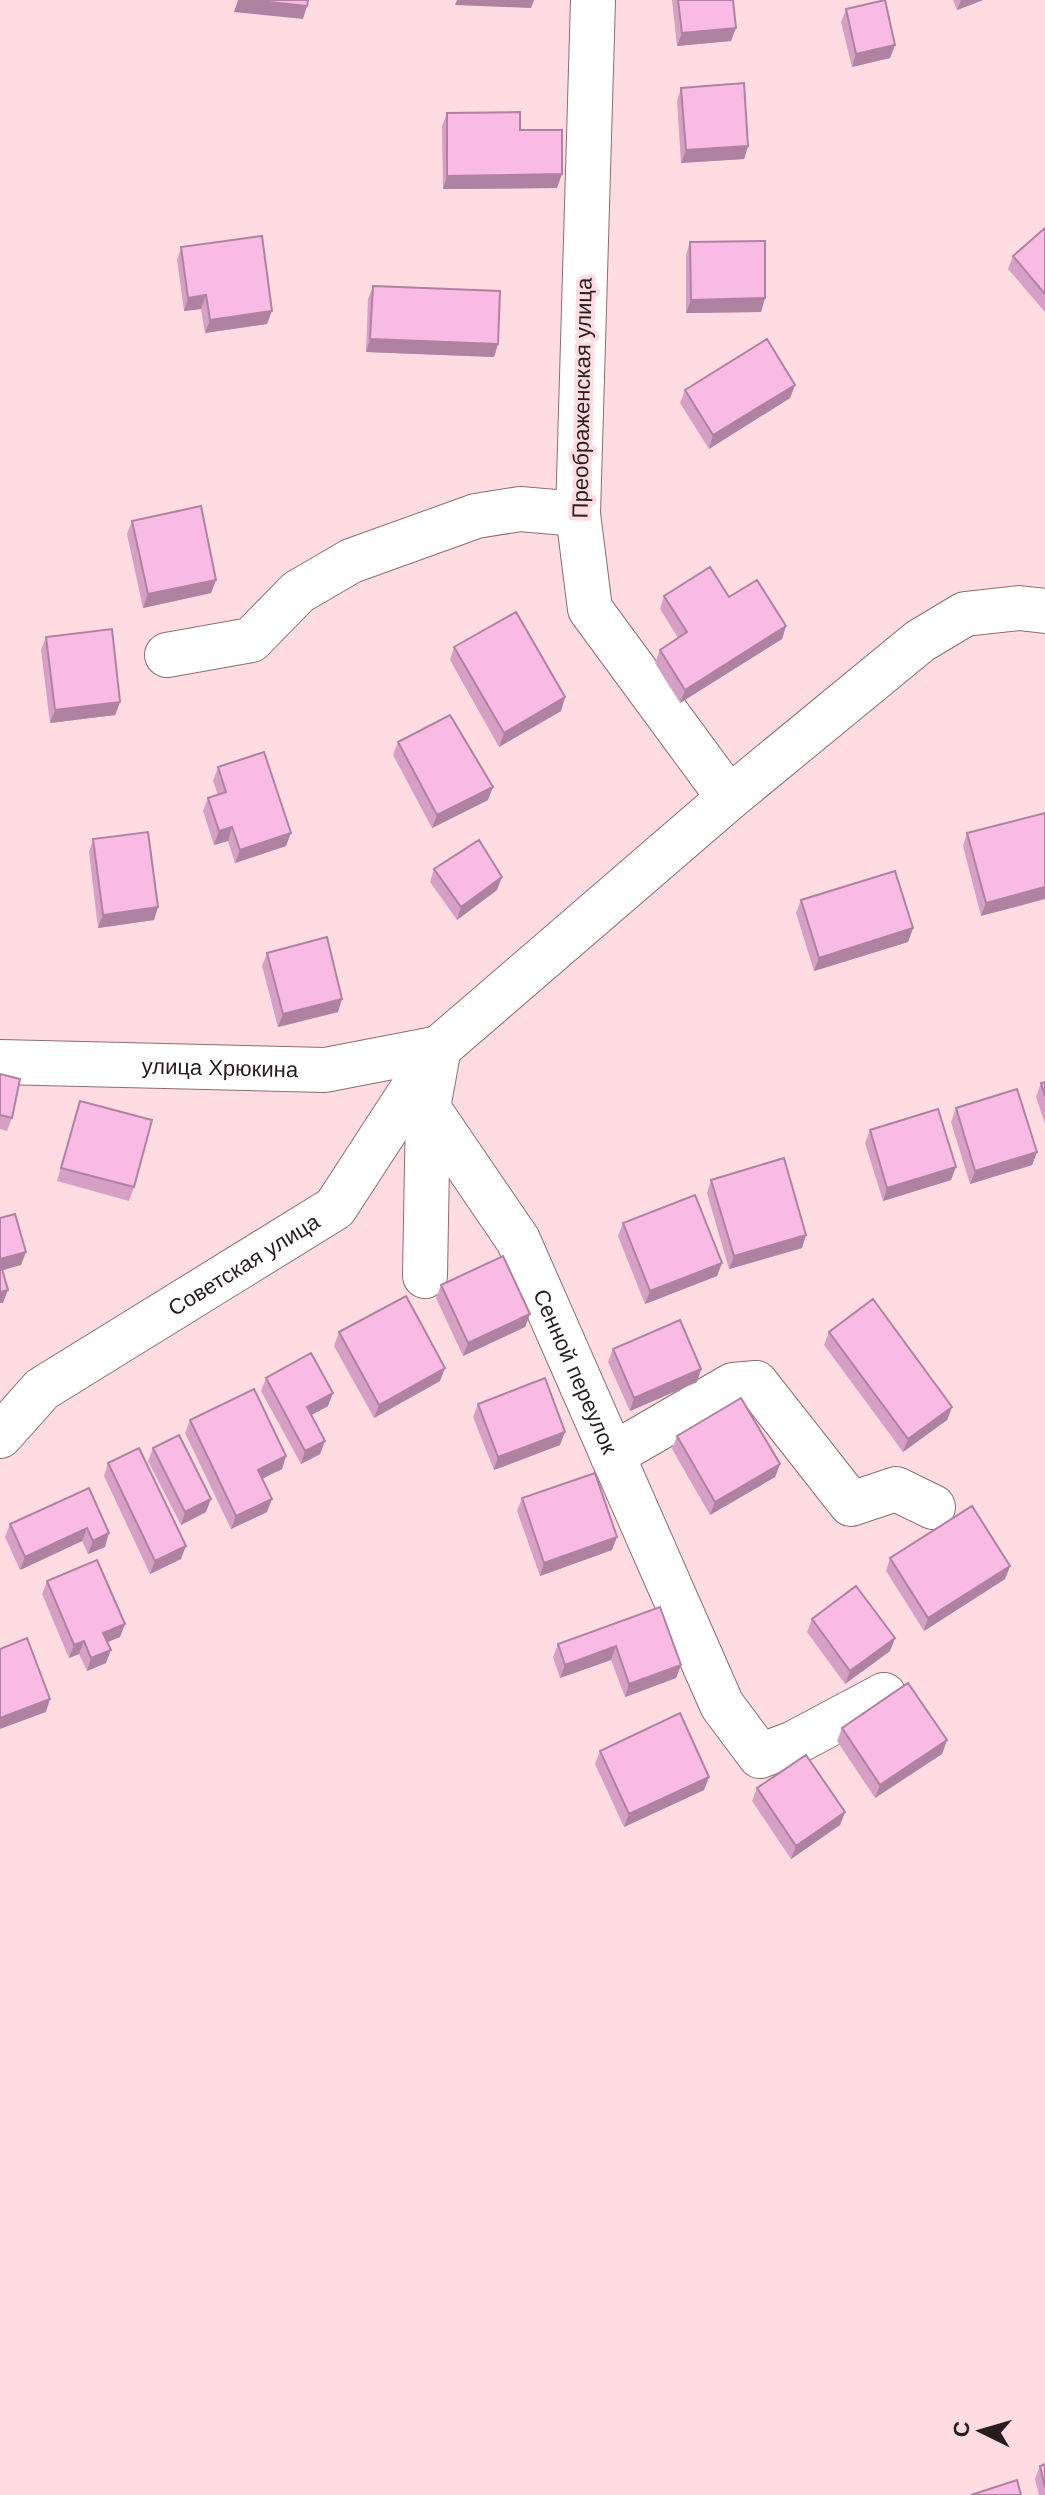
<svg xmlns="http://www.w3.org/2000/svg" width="1045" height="2495" font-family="Arial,sans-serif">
	<rect width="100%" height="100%" fill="#fedce2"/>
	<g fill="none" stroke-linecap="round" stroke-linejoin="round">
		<defs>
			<g id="minor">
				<path d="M593 0 578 514 590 609 729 798"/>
				<path d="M167 655 251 640 298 592 351 561 476 516 520 509 578 514"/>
				<path id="s1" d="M437 1058 428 1108 518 1240 722 1705 760 1756 794 1743 884 1695"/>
				<path id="s2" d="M0 1062 325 1070 439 1048"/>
				<path d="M425 1276 428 1108"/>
				<path id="s3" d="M0 1436 42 1389 335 1208 439 1048 729 798 920 641 965 614 1019 608 1045 611"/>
				<path d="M612 1455 733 1385 756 1383 851 1504 896 1489 933 1507"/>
			</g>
		</defs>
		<use href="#minor" stroke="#8b6d73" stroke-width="46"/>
		<use href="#minor" stroke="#fff" stroke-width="44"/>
	</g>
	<path fill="#d6a0c4" d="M672 0H733L731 41 677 46Z
		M953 0H983L957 10Z
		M846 9 895 45 890 58 852 67 841 22Z
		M681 88 748 146 744 159 681 163 677 101Z
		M447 113 520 130 557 188 443 189 442 126Z
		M1045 228V312L1008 269 1013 256Z
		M690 242 765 298 761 312 686 313V255Z
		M181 247 267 324 205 333 201 309 184 311 177 260Z
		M373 286 498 344 494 357 366 352 368 299Z
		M795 385 790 398 709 449 680 403 685 390Z
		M132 521 216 580 211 593 143 608 127 534Z
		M664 596 729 597 786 626 782 639 680 703 655 663 660 650 678 638 660 609Z
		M46 637 120 702 115 715 50 723 41 650Z
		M454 647 565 697 561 711 499 747 450 660Z
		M398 742 488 800 432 828 393 755Z
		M218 767 286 846 235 863 228 841 214 845 203 811 208 798 218 795 213 781Z
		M1045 813 981 916 963 846 967 833Z
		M93 839 158 907 154 920 98 928 89 852Z
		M434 869 497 890 457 920 430 882Z
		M801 900 913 928 908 942 814 971 796 913Z
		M267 953 338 1012 278 1027 262 966Z
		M0 1074 12 1118 7 1131 0 1129Z
		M1045 1082V1124L1036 1097 1041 1083Z
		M80 1101 134 1187 129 1201 57 1181Z
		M956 1108 1037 1152 1032 1165 970 1184 951 1122Z
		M870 1130 951 1180 883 1201 865 1143Z
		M711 1180 806 1235 802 1248 729 1269 707 1193Z
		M623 1223 722 1263 717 1276 645 1304 618 1236Z
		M441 1285 530 1314 525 1327 463 1356 436 1298Z
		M339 1332 440 1381 374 1418 334 1346Z
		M829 1332 952 1407 947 1420 903 1452 824 1345Z
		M613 1349 701 1369 697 1382 630 1411 608 1362Z
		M266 1378 328 1406 311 1415 325 1441 320 1454 301 1464 261 1391Z
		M478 1404 560 1445 494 1470 473 1417Z
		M190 1420 286 1456 282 1469 262 1479 267 1512 231 1529 185 1433Z
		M677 1436 780 1464 775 1477 710 1515 672 1449Z
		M153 1448 206 1512 181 1525 148 1461Z
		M108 1463 181 1559 150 1574 104 1476Z
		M89 1488 105 1547 88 1554 82 1541 20 1570 5 1537 10 1524Z
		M522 1498 612 1550 540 1576 517 1511Z
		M890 1558 1010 1566 1005 1579 924 1631 886 1571Z
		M47 1581 120 1637 107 1642 106 1663 87 1671 79 1654 69 1658 42 1594Z
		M660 1607 681 1665 676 1678 625 1697 611 1660 560 1678 553 1657 558 1644Z
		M812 1619 895 1638 890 1651 845 1684 807 1632Z
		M842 1728 947 1740 942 1754 875 1798 837 1741Z
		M600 1751 709 1777 704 1790 624 1827 595 1764Z
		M757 1788 845 1812 840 1825 791 1859 752 1801Z
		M1045 2464V2495H1039L1035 2479 1040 2466Z"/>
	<path fill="#ae82a0" d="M238 0H250L307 6 303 19 234 12Z
		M457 0H534L531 8 455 5Z
		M961 0H983L957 10Z
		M736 28 731 41 677 46 682 33Z
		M895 45 890 58 852 67 856 54Z
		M748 146 744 159 681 163 686 150Z
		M562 174 557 188 443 189 447 176Z
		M206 295 201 309 184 311 188 298Z
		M765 298 761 312 686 313 691 300Z
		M272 311 267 324 205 333 210 320Z
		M370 339 498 344 494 357 366 352Z
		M795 385 790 398 709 449 713 435Z
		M216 580 211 593 143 608 148 594Z
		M786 626 782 639 680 703 685 690Z
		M565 697 561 711 499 747 504 733Z
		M120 702 115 715 50 723 55 710Z
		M493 787 488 800 432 828 437 815Z
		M232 827 228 841 214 845 219 831Z
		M291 833 286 846 235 863 240 850Z
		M502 877 497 890 457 920 461 907Z
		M1045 887V899L981 916 986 903Z
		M158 907 154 920 98 928 103 915Z
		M913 928 908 942 814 971 819 958Z
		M342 999 338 1012 278 1027 283 1014Z
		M1037 1152 1032 1165 970 1184 975 1171Z
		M956 1167 951 1180 883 1201 887 1188Z
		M806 1235 802 1248 729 1269 734 1256Z
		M26 1252 21 1265 0 1271V1259Z
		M722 1263 717 1276 645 1304 650 1291Z
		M8 1290 3 1303H0V1292Z
		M530 1314 525 1327 463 1356 468 1343Z
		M445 1368 440 1381 374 1418 379 1405Z
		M701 1369 697 1382 630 1411 634 1398Z
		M333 1393 328 1406 302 1420 307 1407Z
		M952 1407 947 1420 903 1452 908 1439Z
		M565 1432 560 1445 494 1470 498 1457Z
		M325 1441 320 1454 301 1464 305 1451Z
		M286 1456 282 1469 253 1483 258 1470Z
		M780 1464 775 1477 710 1515 715 1502Z
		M211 1499 206 1512 181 1525 185 1512Z
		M272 1499 267 1512 231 1529 236 1516Z
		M87 1528 82 1541 20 1570 25 1557Z
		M109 1533 105 1547 88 1554 93 1541Z
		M617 1537 612 1550 540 1576 544 1563Z
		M186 1546 181 1559 150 1574 155 1561Z
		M1010 1566 1005 1579 924 1631 928 1618Z
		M125 1624 120 1637 98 1646 103 1633Z
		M895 1638 890 1651 845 1684 850 1671Z
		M84 1641 79 1654 69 1658 74 1645Z
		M616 1646 611 1660 560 1678 565 1665Z
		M111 1650 106 1663 87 1671 91 1658Z
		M681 1665 676 1678 625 1697 629 1684Z
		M50 1699 46 1712 0 1729V1718Z
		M947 1740 942 1754 875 1798 880 1785Z
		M709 1777 704 1790 624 1827 629 1814Z
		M845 1812 840 1825 791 1859 796 1846Z"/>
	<path fill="#f9bae4" stroke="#ae82a0" stroke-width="2" d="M250 0H308L307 6Z
		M678 0H733L736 28 682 33Z
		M885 0 895 45 856 54 846 9Z
		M744 83 748 146 686 150 681 88Z
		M520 112V130H562V174L447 176V113Z
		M1045 228V294L1013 256Z
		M262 236 272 311 210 320 206 295 188 298 181 247Z
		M765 241V298L691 300 690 242Z
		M373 286 500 291 498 344 370 339Z
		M767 339 795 385 713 435 685 390Z
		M201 506 216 580 148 594 132 521Z
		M710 567 729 597 757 580 786 626 685 690 660 650 687 632 664 596Z
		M516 612 565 697 504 733 454 647Z
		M112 629 120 702 55 710 46 637Z
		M450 715 493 787 437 815 398 742Z
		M264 752 291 833 240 850 232 827 219 831 208 798 226 792 218 767Z
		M1045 813V887L986 903 967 833Z
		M148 832 158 907 103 915 93 839Z
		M479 840 502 877 461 907 434 869Z
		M895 871 913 928 819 958 801 900Z
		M327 937 342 999 283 1014 267 953Z
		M0 1074 20 1079 12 1118 0 1115Z
		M1045 1082V1096L1041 1083Z
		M1017 1089 1037 1152 975 1171 956 1108Z
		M80 1101 152 1120 134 1187 61 1168Z
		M938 1109 956 1167 887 1188 870 1130Z
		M784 1158 806 1235 734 1256 711 1180Z
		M695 1195 722 1263 650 1291 623 1223Z
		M15 1214 26 1252 0 1259V1218Z
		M503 1256 530 1314 468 1343 441 1285Z
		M0 1262 8 1290 0 1292Z
		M406 1296 445 1368 379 1405 339 1332Z
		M873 1299 952 1407 908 1439 829 1332Z
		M680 1320 701 1369 634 1398 613 1349Z
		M311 1353 333 1393 307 1407 325 1441 305 1451 266 1378Z
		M545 1378 565 1432 498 1457 478 1404Z
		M254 1389 286 1456 258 1470 272 1499 236 1516 190 1420Z
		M741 1398 780 1464 715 1502 677 1436Z
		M179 1435 211 1499 185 1512 153 1448Z
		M139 1448 186 1546 155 1561 108 1463Z
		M595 1473 617 1537 544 1563 522 1498Z
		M89 1488 109 1533 93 1541 87 1528 25 1557 10 1524Z
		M972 1506 1010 1566 928 1618 890 1558Z
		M97 1560 125 1624 103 1633 111 1650 91 1658 84 1641 74 1645 47 1581Z
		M856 1586 895 1638 850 1671 812 1619Z
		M660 1607 681 1665 629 1684 616 1646 565 1665 558 1644Z
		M27 1638 50 1699 0 1718V1649Z
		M908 1683 947 1740 880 1785 842 1728Z
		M680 1713 709 1777 629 1814 600 1751Z
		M806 1755 845 1812 796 1846 757 1788Z
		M1045 2464V2487L1040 2466Z
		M1017 2480 1021 2495H971Z"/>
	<g text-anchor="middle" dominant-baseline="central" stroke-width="8" stroke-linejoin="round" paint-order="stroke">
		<g font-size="22" fill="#281c1e" stroke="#fedce2">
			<text transform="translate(582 398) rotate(-89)">Преображенская улица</text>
			<text stroke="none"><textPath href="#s2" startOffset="220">улица Хрюкина</textPath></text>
			<text stroke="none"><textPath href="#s3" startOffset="300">Советская улица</textPath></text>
			<text stroke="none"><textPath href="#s1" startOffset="354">Сенной переулок</textPath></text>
		</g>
	</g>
	<g transform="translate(981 2431) rotate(275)" stroke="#fedce2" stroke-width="6" paint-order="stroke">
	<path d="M0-6L14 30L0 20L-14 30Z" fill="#281c1e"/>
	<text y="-12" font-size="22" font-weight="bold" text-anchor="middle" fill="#281c1e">С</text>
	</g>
</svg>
